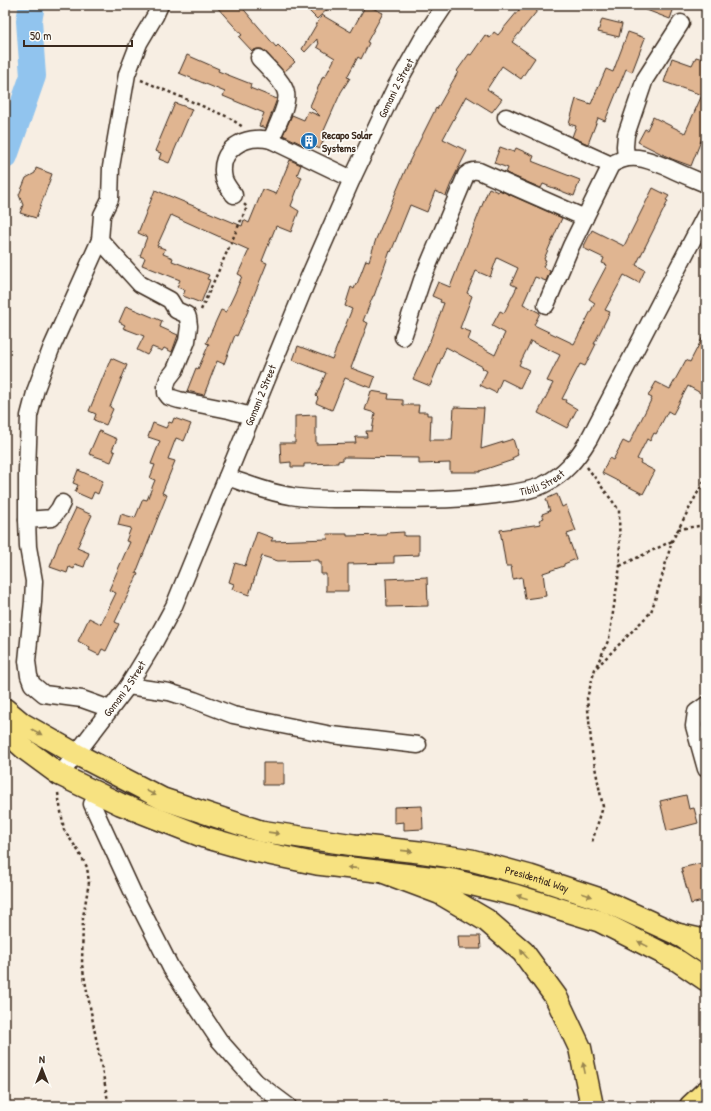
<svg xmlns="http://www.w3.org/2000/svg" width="711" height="1111" font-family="'Patrick Hand',sans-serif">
	<rect width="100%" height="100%" fill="#f7eee3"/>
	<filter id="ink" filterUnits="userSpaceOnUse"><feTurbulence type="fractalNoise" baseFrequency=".025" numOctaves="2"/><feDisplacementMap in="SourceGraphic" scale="8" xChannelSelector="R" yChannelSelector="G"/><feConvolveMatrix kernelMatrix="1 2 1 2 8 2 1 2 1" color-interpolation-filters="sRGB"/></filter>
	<g filter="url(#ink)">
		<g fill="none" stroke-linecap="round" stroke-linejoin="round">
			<path stroke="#91c4ee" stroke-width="26" d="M5 156 33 76 29 21 32 5"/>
		</g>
		<path fill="#e0b591" stroke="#3b2a1e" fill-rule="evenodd" d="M215 5H240L276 47 278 45 295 62 284 72 262 49H257L252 51 239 37 242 35Z
			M303 5H332L317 19Z
			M366 5 383 13 367 42 369 43 361 59 358 57 347 77 350 78 341 92 322 135 325 136 320 149 311 145 310 148 283 135 292 115 304 120 308 111 320 116 310 106 323 76 325 77 335 58 317 47 319 43 317 41V39L305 52 302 49 322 15 351 32Z
			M523 5H542L512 42 535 58 521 79 502 66 487 89 502 99 492 112 466 96 443 139 467 151 452 181 446 196 435 191 427 212 410 205 391 252 390 251 374 296H373L363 321 368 323 351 368 375 377 371 388 345 378 332 410 316 403 318 398 316 396 326 373 293 360 298 346 332 359 352 309 345 306 351 287 354 289 356 284H357L366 260 369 261 376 239 393 199 408 164 436 108 437 109 458 72 457 71 469 54 471 55 485 35 490 38 494 32 498 35Z
			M636 5H675L670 19 636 6Z
			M602 19 622 24 619 37 598 32Z
			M628 32 645 38 632 72 626 69 605 121 598 118 588 144 572 137 576 126 569 124 576 99 591 104 606 69 613 72Z
			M187 55 219 69 218 71 251 84 250 88 277 99 266 128 259 126 264 113 223 96 225 92 179 73Z
			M696 57 706 60V128L691 166 672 159 638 142 645 129 647 130 653 117 685 133 702 95 664 82 672 58 692 65Z
			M175 103 192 109 169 163 159 159 161 153 155 151Z
			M500 147 514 152 516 148 534 156 532 161 534 162 580 180 574 196 543 184 541 188 506 173 508 168 494 163Z
			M290 160 301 165 297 175 302 177 291 206 299 211 291 232 276 226 262 261 267 263 248 310V311L237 336 235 335 224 364 217 361 204 395 187 391 196 368 198 369 209 344 206 343 221 310 226 312 235 293 242 276 238 274 249 250 171 215 157 246 165 249 163 254 173 258 172 261 209 275 207 279 210 280 201 303 183 296 185 290 177 287 180 280 142 265 145 258 140 256 147 237 138 233 155 190 242 226 244 220 249 223 263 189 276 194Z
			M36 168 52 174 36 218 20 213 23 205 19 195 26 178 35 173Z
			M489 188 498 192 499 190 562 218 544 259 546 260 543 267 550 271 546 281 535 277 523 304 540 313 534 325 574 344 595 303 589 299 607 265 602 263 604 258 583 248 592 230 624 246 653 188 669 196 666 200 668 201 636 265 645 270 639 283 624 275 605 310 610 312 594 344H596L585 366 580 364 562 399 566 400 565 402 577 409 567 428 538 413 553 383 547 381 560 355 531 341 519 365 529 370 520 388 502 379 496 393 480 385 487 371 482 368 483 367 446 347 430 386 413 379 427 349 444 303 440 302 441 300 432 296 438 282 450 287ZM497 258 518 268 511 284 517 287 504 313 500 311 492 326 505 333 495 355 468 340 471 332 460 328 472 296 467 293 476 271 490 277Z
			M126 306 162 321 160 327 178 335 172 352 164 348 162 351 152 347 147 355 137 350 144 336 123 328 125 325 119 322Z
			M706 331V396L688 386 673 414 668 411 656 434 654 433 650 441 647 439 637 459 641 461 640 463 655 471 643 494 602 473 609 458 613 460 623 441 629 444 652 398 648 396 656 382 670 389 686 360 690 362Z
			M111 358 127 365 110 407 113 409 106 425 94 420 96 414 89 411Z
			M371 391 389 394 388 399 403 400V405H419L418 412H427V415H431L430 440H452L454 407 484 408 481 449 513 439 518 455 512 458 513 460 480 471V472H450V463L419 464V458L343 457V460L338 461V463L304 464V467H291V462L281 463 280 443H295V416L316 415V444L356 443 355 437H367L366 431H372L375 413 365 410Z
			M174 418 191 424 184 441 176 438 168 459 175 461 162 493 167 495 136 573 138 574 115 622 119 624 106 651 102 649 99 655 89 650 90 648 78 641 89 618 101 624 116 593 109 590 130 542 126 541 131 528 118 525 121 514 135 518 143 499 147 500 155 480 150 478 155 465 151 464 160 441 148 437 153 423 166 428 169 422 172 423Z
			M99 431 117 439 112 450 115 452 111 462 89 454Z
			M78 470 103 481 98 494 94 492 91 499 75 492 78 485 73 483Z
			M557 494 562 507 566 505 576 531 567 534 576 559 564 564V566L543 573 546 596 525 599 522 577 513 579 511 566H506L500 530 541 524 539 520 544 518 542 514 550 511 546 499Z
			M76 508 92 515 77 548 89 553 84 567 75 564 74 569 69 567 67 573 50 567 59 542H60Z
			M257 532 273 538 271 541 328 539 327 534H347V536L387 535V533L404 532V536H419V555L394 556V563L348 564V591H326V574H321V562H319V560L278 561 262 556 249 595 232 589 234 584 229 582 235 563 245 566Z
			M427 577 428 606 387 607 386 579Z
			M263 763H284V785H263Z
			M686 795 689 809 694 808 698 823 667 831 660 801Z
			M422 806 423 829 404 830V822L394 823V807Z
			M706 862V900L691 904 681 868Z
			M458 936H480L481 949H459Z"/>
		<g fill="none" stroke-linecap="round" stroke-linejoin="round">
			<defs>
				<g id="minor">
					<path d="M160 5 155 16 139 43 127 74 111 167 110 199 102 215 100 240 140 284 170 300 176 310 187 315 188 318 189 326 187 341 175 370 168 379 166 386V393L169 397 179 400 229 410 251 416"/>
					<path d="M259 58C266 66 284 82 286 93 289 104 275 129 271 140"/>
					<path d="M506 117 611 165"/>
					<path d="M626 158 625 146 626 135 645 79 681 23"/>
					<path d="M234 195C231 191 226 185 224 179 217 149 245 134 271 140L352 179"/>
					<path d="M546 305 571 246 611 165C631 151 649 160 669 168 681 174 694 179 706 184"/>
					<path d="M403 337 422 280 466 175C470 171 473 170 479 171L585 218"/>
					<path id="s1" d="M227 477C248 484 269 493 291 496 314 500 338 499 361 499 406 500 451 501 495 495 510 493 528 492 543 485 564 475 577 459 589 439L706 214"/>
					<path d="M62 503 59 509 52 518 27 520 28 547 34 581 33 602 27 661 29 676 32 684 44 694 82 699 110 709"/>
					<path d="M27 520V471L29 416 36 389 51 349 100 240"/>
					<path d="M128 686 169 692 194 700 233 715 332 735 418 745"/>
					<path d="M706 705 696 712 694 726 706 769"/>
					<path id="s2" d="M60 775 128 686 153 645 174 606 308 279 352 179 396 86 423 38 445 5"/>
					<path d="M92 804 133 893 171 968 219 1040 256 1082 288 1106"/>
				</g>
				<g id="major">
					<path id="s3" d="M5 709 23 724 76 754 163 799 260 831 354 845 419 852 471 860 530 876 600 899 679 935 706 953"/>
					<path d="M5 731 26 750 60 775 120 804 204 837 250 850 317 864 453 880 515 895 599 921 678 961 706 980"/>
				</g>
				<path id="highway" d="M384 872 440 893 486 920 523 952 556 997 580 1048 592 1106
					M679 935 706 941
					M691 1106 706 1092"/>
			</defs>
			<use href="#minor" stroke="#3b2a1e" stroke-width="19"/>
			<use href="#major" stroke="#3b2a1e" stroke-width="24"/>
			<use href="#highway" stroke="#3b2a1e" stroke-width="25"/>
			<path stroke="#3b2a1e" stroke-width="2.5" stroke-dasharray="3 3" stroke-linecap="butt" d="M141 80 228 117 243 127
				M201 310 247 207 244 204
				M587 467 619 510 620 566 609 639 595 669 587 698 592 752 603 807 592 842
				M678 529 699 526 706 528
				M620 566 672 541
				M597 667 651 612 659 587 672 541 706 477
				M58 793 64 830 77 849 87 867 89 882 83 917 82 965 109 1106"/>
			<use href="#minor" stroke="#fdfcf7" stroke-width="16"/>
			<use href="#major" stroke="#f7e281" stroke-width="21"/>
			<use href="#highway" stroke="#f7e281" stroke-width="22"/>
		</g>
		<defs><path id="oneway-solid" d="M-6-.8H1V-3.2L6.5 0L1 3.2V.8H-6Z"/></defs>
		<g fill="#998650">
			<use href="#oneway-solid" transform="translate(37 732) rotate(29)"/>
			<use href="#oneway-solid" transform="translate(151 793) rotate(28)"/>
			<use href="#oneway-solid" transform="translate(274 833) rotate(8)"/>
			<use href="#oneway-solid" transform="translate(407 851) rotate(6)"/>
			<use href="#oneway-solid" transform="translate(353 868) rotate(-174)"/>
			<use href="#oneway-solid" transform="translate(587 895) rotate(19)"/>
			<use href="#oneway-solid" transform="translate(522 897) rotate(-162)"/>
			<use href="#oneway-solid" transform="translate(643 944) rotate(-153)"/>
			<use href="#oneway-solid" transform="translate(524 954) rotate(-130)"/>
			<use href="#oneway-solid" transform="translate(584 1068) rotate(-102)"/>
		</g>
	</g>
	<defs>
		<symbol id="building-disc" viewBox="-11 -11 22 22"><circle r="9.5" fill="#1f6fb2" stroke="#fdfcf7"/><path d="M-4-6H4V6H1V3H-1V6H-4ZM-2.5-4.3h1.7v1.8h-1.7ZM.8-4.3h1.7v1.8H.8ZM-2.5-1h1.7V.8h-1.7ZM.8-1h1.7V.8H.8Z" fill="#fff"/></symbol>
	</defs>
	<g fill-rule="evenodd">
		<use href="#building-disc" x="299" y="131" width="20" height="20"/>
	</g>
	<g text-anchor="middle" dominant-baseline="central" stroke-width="3.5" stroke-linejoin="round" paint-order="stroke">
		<g font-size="11" fill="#3b2a1e" stroke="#fdfcf7">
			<text stroke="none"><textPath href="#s2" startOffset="768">Gomani 2 Street</textPath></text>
			<text stroke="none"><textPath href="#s2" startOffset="432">Gomani 2 Street</textPath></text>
			<text stroke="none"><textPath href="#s1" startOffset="320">Tibili Street</textPath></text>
			<text stroke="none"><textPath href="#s2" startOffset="108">Gomani 2 Street</textPath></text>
			<text stroke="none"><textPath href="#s3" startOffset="566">Presidential Way</textPath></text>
		</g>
		<g font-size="11" font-weight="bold" fill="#3b2a1e" stroke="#fdfcf7" text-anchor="start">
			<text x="322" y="135">Recapo Solar<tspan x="322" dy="13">Systems</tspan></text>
		</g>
	</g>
	<rect width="711" height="1111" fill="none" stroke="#fdfcf7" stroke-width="20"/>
	<rect x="10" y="10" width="691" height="1091" fill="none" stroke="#3b2a1e" stroke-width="1.5" filter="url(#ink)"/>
	<g transform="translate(42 1069)" stroke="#fdfcf7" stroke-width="3" paint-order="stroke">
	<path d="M0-3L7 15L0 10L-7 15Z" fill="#3b2a1e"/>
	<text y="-6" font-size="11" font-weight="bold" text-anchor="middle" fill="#3b2a1e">N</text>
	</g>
	<path d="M24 40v6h108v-6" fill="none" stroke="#3b2a1e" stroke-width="2"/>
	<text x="30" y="40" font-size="12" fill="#3b2a1e" stroke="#fdfcf7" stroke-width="3" paint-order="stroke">50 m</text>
</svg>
